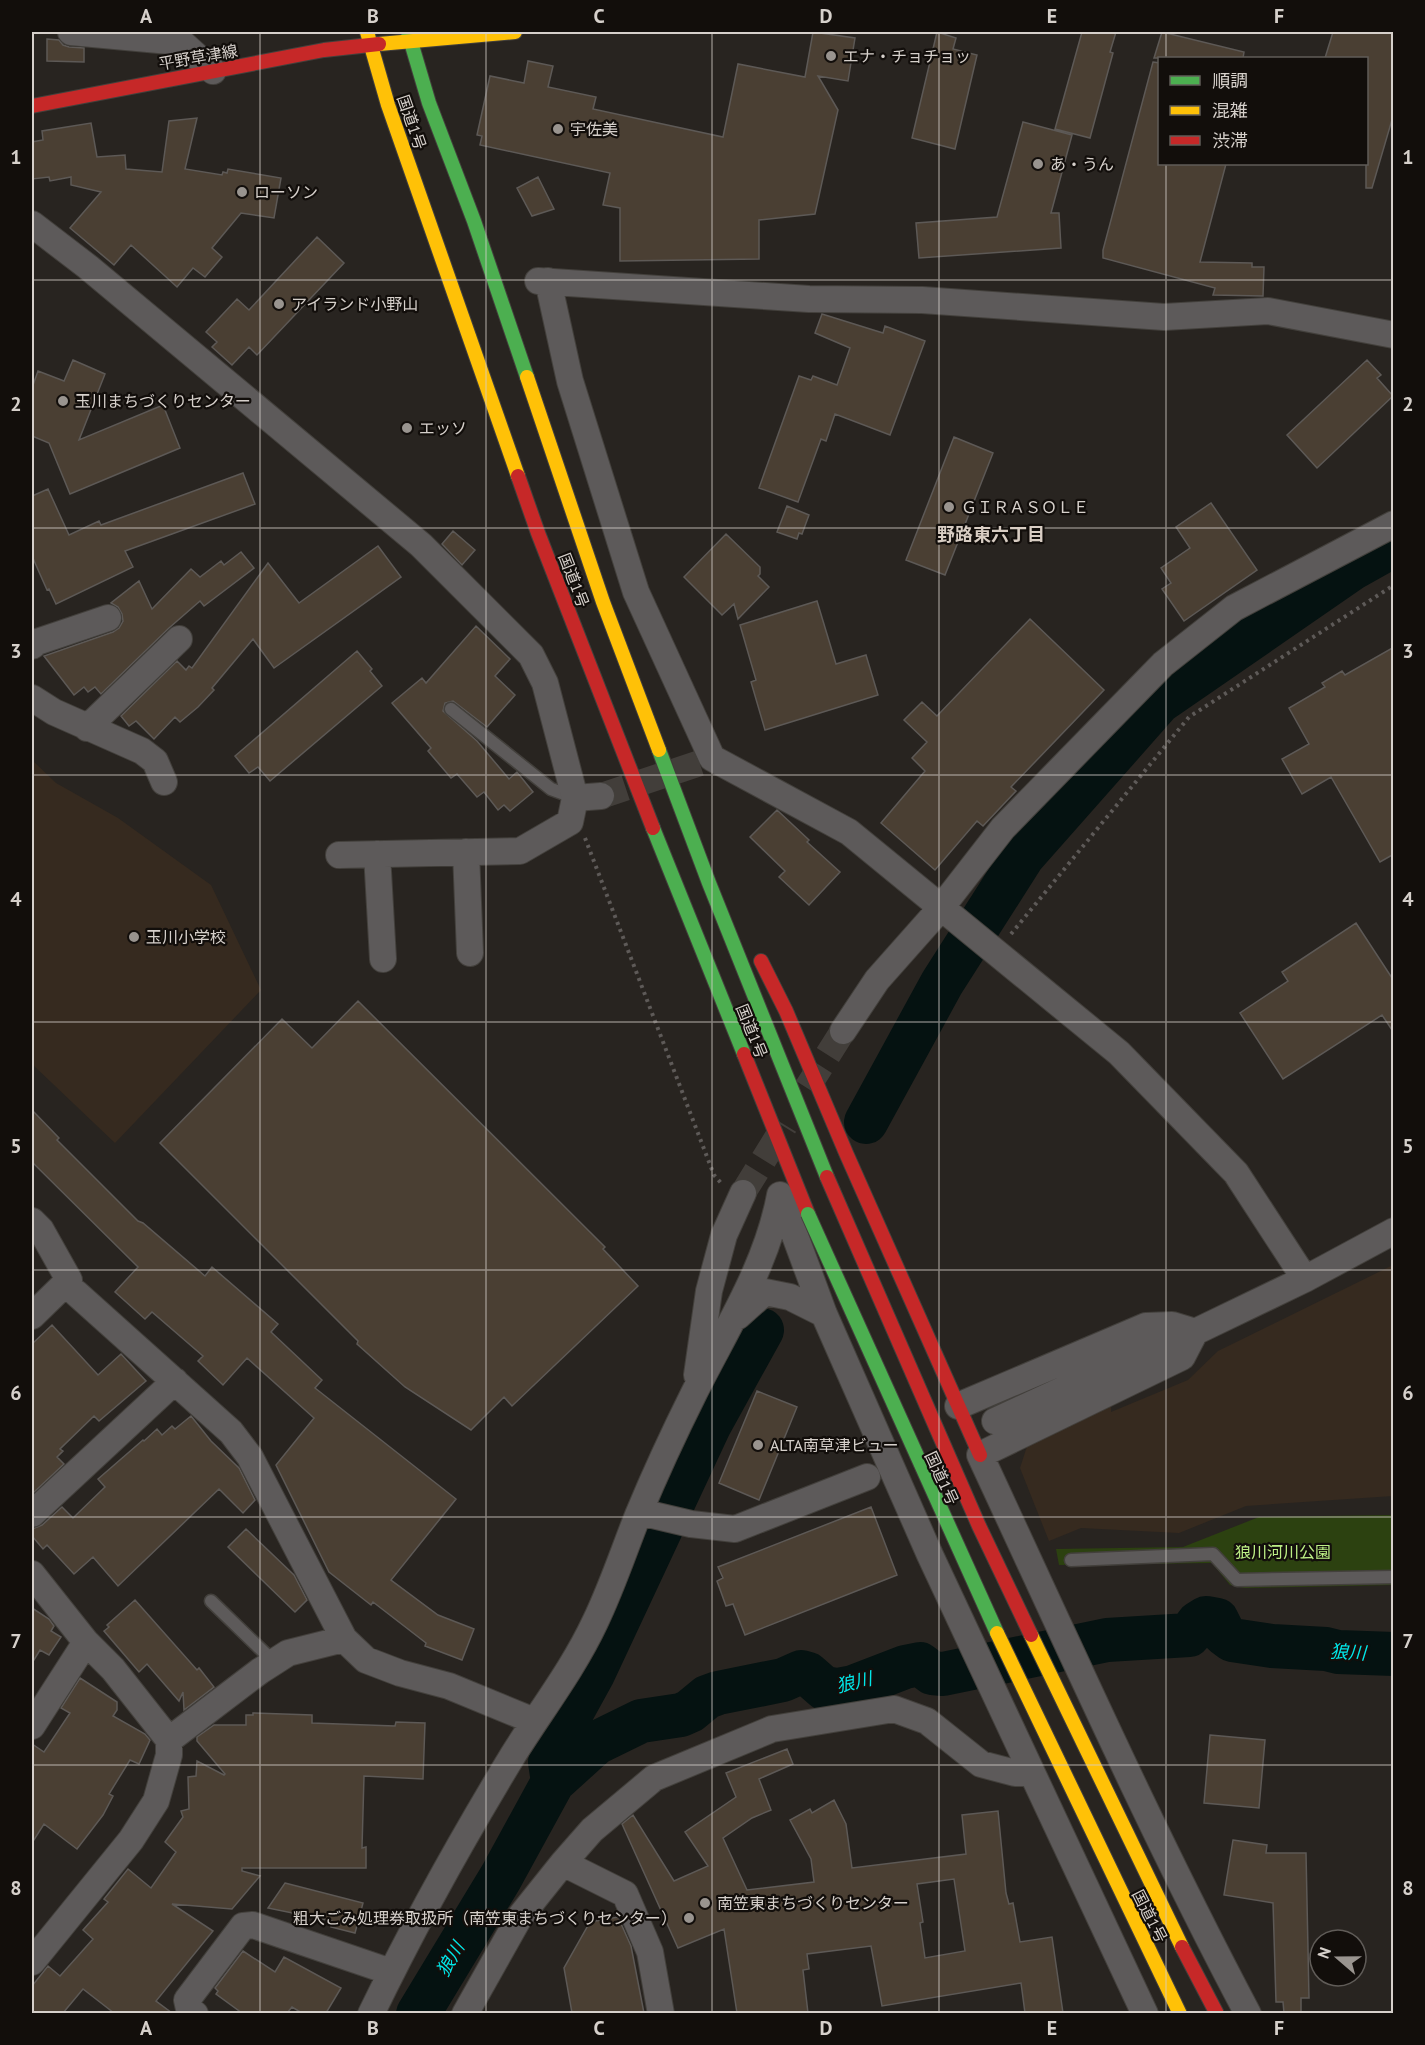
<svg xmlns="http://www.w3.org/2000/svg" width="1425" height="2045" font-family="'PT Sans','Noto Sans JP',sans-serif">
	<rect width="100%" height="100%" fill="#282420"/>
	<path fill="#362a1f" d="M32 760 56 783 118 818 211 885 261 990 115 1143 32 1064Z
		M1393 1265V1496L1246 1506 1179 1533 1081 1528 1049 1541 1020 1468 1029 1440 1111 1403V1412L1188 1380 1218 1351Z"/>
	<path fill="#2c4110" d="M1393 1515V1585L1245 1588 1230 1585 1212 1563 1059 1565 1056 1549 1183 1547 1259 1517Z"/>
	<g fill="none" stroke-linecap="round" stroke-linejoin="round">
		<path stroke="#051211" stroke-width="44" d="M866 1122 942 983 1023 856 1159 702 1353 568 1394 545
			M553 1782 550 1762 555 1743 593 1674 710 1424 762 1330
			M418 2014 501 1877 553 1782 596 1743 641 1721 681 1715 690 1711 707 1697 718 1693 783 1680 801 1672 808 1674 824 1688 837 1690 853 1687 905 1667 920 1664 932 1673 943 1674 1107 1640 1189 1635 1198 1623 1206 1618 1217 1620 1224 1634 1232 1640 1272 1646 1326 1649 1338 1652 1394 1654"/>
	</g>
	<path fill="#4a3f33" stroke="#5d5956" stroke-width="1.5" fill-rule="evenodd" d="M813 32 855 38 848 81 818 76 838 110 815 214 759 220V259L620 261V208L603 205 610 173 480 145 482 136 477 135 490 76 524 83 528 61 553 66 548 87 596 97 593 109 723 137 738 64 805 77Z
		M937 32 956 38 953 49 977 55 955 149 912 138Z
		M1082 32H1116L1110 52 1113 53 1090 138 1055 129Z
		M1162 32 1244 52 1243 58H1154Z
		M1333 32H1394V113L1372 188H1366V58H1325Z
		M47 39 59 40 63 45 69 47 84 48V62L47 61Z
		M1153 62 1160 63V164H1226L1200 262 1252 263V267H1264L1263 296 1213 295 1215 288 1103 258V250Z
		M197 118 185 169 222 175 223 172 227 173 228 169 281 178 274 218 241 213 212 248 222 257 205 277 193 268 177 287 131 245 114 265 70 228 101 192 71 185V177L50 181 49 177 32 179V142L43 140 42 131 91 123 97 157 125 155 126 169 162 172 169 121Z
		M1023 122 1072 135 1051 213H1059L1061 248 919 258 916 223 997 217Z
		M538 177 554 209 532 216 517 188Z
		M317 237 344 263 257 355 249 347 232 365 212 347 217 342 206 332 237 299 249 310Z
		M822 314 883 333 885 326 925 341 890 435 835 414 826 441 821 439 798 502 759 488 799 376 811 380 813 376 837 385 850 348 815 333Z
		M73 360 105 374 79 440 163 405 180 448 70 494 49 443 32 436V388L38 371 64 381Z
		M1367 360 1381 375 1377 378 1393 396 1317 468 1287 435Z
		M954 437 993 453 945 575 906 560Z
		M243 473 255 504 125 551 133 567 56 604 49 589 47 590 32 556V496L48 489 69 535 99 521 101 525Z
		M1211 503 1257 570 1184 621 1162 589 1171 583 1161 568 1190 548 1176 527Z
		M787 506 809 515 802 534 799 533 797 539 777 532Z
		M453 531 475 550 462 565 442 544Z
		M726 534 760 567V574L758 576 769 587 738 619 734 604 722 615 684 577Z
		M378 546 401 577 274 668 253 639 212 688 214 690 198 707 180 722 175 717 154 739 136 721 129 726 121 716 177 661 186 670 189 666 192 668 268 563 299 603Z
		M241 552 254 568 204 606 200 601 169 628 101 694 95 687 88 692 84 687 74 695 44 656 113 632 119 628 123 621 122 614 118 607 111 603 139 581 152 609 191 569 200 577 221 561 224 565Z
		M817 601 836 664 866 655 878 695 765 730 751 682 756 680 740 625Z
		M1030 619 1104 690 1011 787 1016 791 983 826 977 821 935 870 881 823 925 771 912 758 927 742 904 720 922 702 937 716Z
		M476 626 510 659 495 676 515 695 487 727 453 701 445 703 443 711 477 741 509 779 517 772 533 792 510 811 504 805 498 810 484 792 477 797 457 774 451 778 428 751 431 748 392 703 422 678 426 683Z
		M1394 647V854L1380 862 1331 777 1302 794 1282 759 1309 744 1289 708 1325 687 1322 683 1342 671 1345 675Z
		M357 651 372 669 370 671 382 686 270 781 258 767 249 773 235 756Z
		M777 810 809 840 807 842 840 872 809 905 779 877 785 871 750 837Z
		M1356 923 1394 981V1033L1382 1015 1283 1079 1240 1013 1288 981 1282 972Z
		M358 1001 605 1247 603 1249 638 1286 512 1406 504 1397 471 1430 405 1387 357 1344 358 1341 160 1143 282 1019 312 1048Z
		M32 1110 59 1138 57 1140 138 1221 143 1223 205 1276 212 1267 278 1324 271 1332 322 1380 315 1388 456 1499 391 1580 438 1615 474 1629 462 1660 425 1646 426 1643 373 1602 371 1605 329 1572 276 1465 314 1418 247 1358 223 1385 198 1361 203 1356 152 1312 145 1319 115 1292 138 1267 32 1162Z
		M52 1325 98 1375 121 1354 146 1381 99 1421 94 1416 60 1449 63 1451 57 1457 64 1464 32 1494V1344Z
		M757 1391 797 1407 759 1500 719 1483Z
		M191 1416 211 1441 239 1468 255 1500 243 1513 219 1489 118 1586 93 1557 74 1574 47 1545 43 1549 32 1536V1529L42 1525 62 1507 73 1518 105 1487 98 1479 143 1440 144 1441 157 1429 162 1435 172 1426 175 1429Z
		M871 1507 897 1575 745 1635 733 1604 726 1606 717 1581 723 1578 718 1567Z
		M246 1529 294 1575 307 1600 295 1612 228 1547Z
		M135 1600 197 1670 199 1668 214 1687 184 1710 183 1692 179 1701 147 1664 139 1672 104 1631 109 1627 107 1625Z
		M32 1608 49 1619 54 1626 51 1631 61 1637 49 1655 40 1650 32 1663Z
		M80 1678 117 1702V1710L113 1716 145 1734 150 1740 139 1764 130 1760 109 1794 113 1796 103 1815 77 1849 44 1824 32 1843V1744L44 1752 70 1713 61 1708Z
		M253 1713 312 1715V1723L395 1726 396 1722 425 1723 423 1779 364 1776 362 1848 366 1847V1868H242V1871L260 1876 232 1909 172 1904 213 1931 156 2001 172 2013H114L83 1989 63 2013H32V1986L48 1966 60 1976 93 1939 83 1930 108 1902 104 1899 128 1869 151 1888 176 1852 165 1842 183 1817 181 1811 189 1809 188 1777 196 1776 197 1761 224 1775 225 1774 197 1741V1737L214 1725H246V1715H253Z
		M1210 1735 1265 1740 1259 1808 1204 1803Z
		M787 1749 793 1764 759 1779 771 1810 752 1818 723 1838 747 1890 814 1882 811 1859 790 1820 810 1809 812 1813 834 1800 846 1824 852 1868 966 1854 962 1815 998 1811 1006 1893 1009 1904 1013 1903 1020 1942 1052 1937 1063 2013H1025L1021 1983 882 2006 871 1946 807 1954 809 1969 803 1970 808 2013H737L724 1929 678 1948 622 1824 633 1815 674 1881 708 1866 685 1832 736 1797 726 1773ZM954 1879 965 1951 925 1958 920 1923 923 1922 917 1884Z
		M1233 1840 1267 1845 1266 1853H1306L1309 1998H1301V2013H1284L1283 2002H1276L1273 1903 1224 1895Z
		M285 1883 363 1903 355 1933 331 1927 332 1921 268 1908Z
		M618 1917 631 1946 644 2013H572L564 1968 590 1922Z
		M243 1951 275 1972 284 1957 341 1988 326 2013H302L292 2007 287 2013H242L216 1994 218 1991 215 1988Z"/>
	<g fill="none" stroke-linecap="round" stroke-linejoin="round">
		<path stroke="#423e3a" stroke-width="26" stroke-dasharray="26 13" stroke-linecap="butt" d="M601 796 703 762
			M807 1088 843 1031
			M743 1193 785 1125"/>
		<defs>
			<path id="lane" d="M451 709 551 789 573 797
				M1071 1560 1213 1554 1237 1580 1394 1577
				M211 1601 274 1662"/>
			<path id="street" d="M71 32 181 42 213 71
				M32 224 88 267 421 545 531 655 545 683 575 798 570 822 520 851 339 855
				M538 281 809 299 922 300 1164 317 1268 311 1394 335
				M548 281 570 381 636 592 712 758 849 832 1119 1053 1236 1173 1305 1279
				M32 646 37 642 108 618
				M32 698 54 712 142 751 155 761 164 782
				M87 728 179 639
				M575 798 601 796
				M466 852 470 953
				M377 854 383 959
				M843 1031 877 980 940 909 1003 828 1163 664 1234 608 1394 524
				M781 1198 824 1314 930 1555 1145 2014
				M32 1221 41 1230 69 1280 32 1316
				M76 1293 231 1432 250 1457 344 1639 366 1660 400 1673 449 1686 534 1721
				M738 1316 765 1292 790 1297 824 1314
				M697 1375 709 1291 724 1235 743 1193
				M958 1406 1146 1326 1172 1325 1195 1332 1182 1357 980 1455C1067 1642 1151 1831 1248 2014
				M995 1421 1149 1350 1195 1332 1305 1279 1394 1231
				M640 1512 691 1524 735 1529 867 1477
				M32 1514 175 1381
				M32 1574 86 1642 113 1669 169 1740V1755L156 1801 131 1840 32 1962
				M32 1726 86 1642
				M169 1740 260 1671 288 1653 344 1639
				M563 1863 625 1894 650 1952 661 2014
				M195 2014 189 2009 187 2000 243 1926 253 1925 391 1972
				M371 2014C414 1925 462 1839 513 1755 541 1710 573 1669 595 1622 612 1587 624 1550 638 1515 655 1474 674 1433 694 1393 726 1329 767 1266 780 1195
				M465 2014 519 1918 563 1863 592 1830 654 1778 772 1729 894 1709 927 1721 981 1764 1015 1773 1030 1771"/>
			<path id="fast" d="M408 32 429 103 474 221 527 377
				M659 750 709 883 827 1177
				M653 828 744 1054"/>
			<path id="slow" d="M367 32 388 105 518 476
				M379 44 515 32
				M527 377 603 602 659 750"/>
			<path id="jam" d="M32 106 324 50 379 44
				M518 476 538 533 653 828
				M761 961 786 1011 846 1153 980 1455
				M744 1054 808 1214"/>
		</defs>
		<use href="#lane" stroke="#43403c" stroke-width="15"/>
		<use href="#street" stroke="#43403c" stroke-width="28"/>
		<use href="#fast" stroke="#43403c" stroke-width="16"/>
		<use href="#slow" stroke="#43403c" stroke-width="16"/>
		<use href="#jam" stroke="#43403c" stroke-width="16"/>
		<path stroke="#5e5a58" stroke-width="4" stroke-dasharray="3 4.5" stroke-linecap="butt" d="M585 838 714 1175 721 1183
			M1011 934 1189 717 1394 585"/>
		<use href="#lane" stroke="#5d5a5a" stroke-width="12"/>
		<use href="#street" stroke="#5d5a5a" stroke-width="26"/>
		<use href="#fast" stroke="#4caf50" stroke-width="14"/>
		<use href="#slow" stroke="#ffc107" stroke-width="14"/>
		<use href="#jam" stroke="#c62828" stroke-width="14"/>
		<defs>
			<path id="fast-bridge" d="M808 1214 997 1633"/>
			<path id="slow-bridge" d="M997 1633 1180 2014
				M1031 1635 1182 1947"/>
			<path id="jam-bridge" d="M827 1177 979 1526 1031 1635
				M1182 1947 1217 2014"/>
		</defs>
		<use href="#fast-bridge" stroke="#43403c" stroke-width="16" stroke-linecap="butt"/>
		<use href="#slow-bridge" stroke="#43403c" stroke-width="16" stroke-linecap="butt"/>
		<use href="#jam-bridge" stroke="#43403c" stroke-width="16" stroke-linecap="butt"/>
		<use href="#fast-bridge" stroke="#4caf50" stroke-width="14"/>
		<use href="#slow-bridge" stroke="#ffc107" stroke-width="14"/>
		<use href="#jam-bridge" stroke="#c62828" stroke-width="14"/>
	</g>
	<path fill="none" stroke="#d6d0cb" stroke-width="1.5" stroke-opacity="0.55" d="M260 32V2014M486 32V2014M712 32V2014M939 32V2014M1166 32V58M1166 164V2014M32 280H1394M32 528H1394M32 775H1394M32 1022H1394M32 1270H1394M32 1517H1394M32 1765H1394"/>
	<g fill="#99948f" stroke="#120e0b" stroke-width="2">
		<circle cx="831" cy="56" r="6"/>
		<circle cx="558" cy="129" r="6"/>
		<circle cx="1038" cy="164" r="6"/>
		<circle cx="242" cy="192" r="6"/>
		<circle cx="279" cy="304" r="6"/>
		<circle cx="63" cy="401" r="6"/>
		<circle cx="407" cy="428" r="6"/>
		<circle cx="949" cy="507" r="6"/>
		<circle cx="134" cy="937" r="6"/>
		<circle cx="758" cy="1445" r="6"/>
		<circle cx="705" cy="1903" r="6"/>
		<circle cx="689" cy="1918" r="6"/>
	</g>
	<g text-anchor="middle" dominant-baseline="central" stroke-width="4.5" stroke-linejoin="round" paint-order="stroke">
		<g font-size="16" fill="#d6d0cb" stroke="#120e0b" text-anchor="start">
			<text x="843" y="56">エナ・チョチョッ</text>
			<text x="570" y="129">宇佐美</text>
			<text x="1050" y="164">あ・うん</text>
			<text x="254" y="192">ローソン</text>
			<text x="291" y="304">アイランド小野山</text>
			<text x="75" y="401">玉川まちづくりセンター</text>
			<text x="419" y="428">エッソ</text>
			<text x="961" y="507">ＧＩＲＡＳＯＬＥ</text>
			<text x="146" y="937">玉川小学校</text>
			<text x="770" y="1445">ALTA南草津ビュー</text>
			<text x="717" y="1903">南笠東まちづくりセンター</text>
			<text x="677" y="1918" text-anchor="end">粗大ごみ処理券取扱所（南笠東まちづくりセンター）</text>
		</g>
		<g font-size="16" fill="#d6d0cb" stroke="#120e0b">
			<text transform="translate(198 57) rotate(-10)">平野草津線</text>
			<text transform="translate(412 122) rotate(71)">国道1号</text>
			<text transform="translate(574 580) rotate(69)">国道1号</text>
			<text transform="translate(752 1031) rotate(68)">国道1号</text>
			<text transform="translate(942 1478) rotate(65)">国道1号</text>
			<text transform="translate(1150 1916) rotate(63)">国道1号</text>
		</g>
		<g font-size="16" fill="#bcee85" stroke="#120e0b">
			<text x="1283" y="1552">狼川河川公園</text>
		</g>
		<g font-size="18" font-weight="bold" fill="#d8cdc3" stroke="#120e0b">
			<text x="991" y="534">野路東六丁目</text>
		</g>
		<g font-size="18" font-style="italic" fill="#00e7e9" stroke="#120e0b">
			<text transform="translate(1348 1652) rotate(3)">狼川</text>
			<text transform="translate(854 1682) rotate(-13)">狼川</text>
			<text transform="translate(450 1959) rotate(-60)">狼川</text>
		</g>
	</g>
	<rect width="1425" height="2045" fill="none" stroke="#120e0b" stroke-width="66"/>
	<rect x="1158" y="57" width="210" height="108" fill="#120e0b" stroke="#605c58" stroke-width="1.5"/>
	<rect x="1170" y="76" width="30" height="9" fill="#4caf50" stroke="#605c58" stroke-width="1.5"/>
	<text x="1212" y="87" font-size="18" fill="#d6d0cb">順調</text>
	<rect x="1170" y="106" width="30" height="9" fill="#ffc107" stroke="#605c58" stroke-width="1.5"/>
	<text x="1212" y="117" font-size="18" fill="#d6d0cb">混雑</text>
	<rect x="1170" y="136" width="30" height="9" fill="#c62828" stroke="#605c58" stroke-width="1.5"/>
	<text x="1212" y="147" font-size="18" fill="#d6d0cb">渋滞</text>
	<g transform="translate(1338 1958) rotate(290)"><circle r="28" fill="#120e0b" stroke="#605c58" stroke-width="1.5"/>
	<path d="M0-4.5L10 22L0 15L-10 22Z" fill="#99948f"/>
	<text y="-9" font-size="16" font-weight="bold" text-anchor="middle" fill="#d6d0cb">N</text>
	</g>
	<rect x="33" y="33" width="1359" height="1979" fill="none" stroke="#d6d0cb" stroke-width="2"/>
	<g font-size="20" text-anchor="middle" font-weight="bold" fill="#d6d0cb">
		<text x="146" y="23">A</text>
		<text x="373" y="23">B</text>
		<text x="599" y="23">C</text>
		<text x="826" y="23">D</text>
		<text x="1052" y="23">E</text>
		<text x="1279" y="23">F</text>
		<text x="16" y="164">1</text>
		<text x="1408" y="164">1</text>
		<text x="16" y="411">2</text>
		<text x="1408" y="411">2</text>
		<text x="16" y="658">3</text>
		<text x="1408" y="658">3</text>
		<text x="16" y="906">4</text>
		<text x="1408" y="906">4</text>
		<text x="16" y="1153">5</text>
		<text x="1408" y="1153">5</text>
		<text x="16" y="1400">6</text>
		<text x="1408" y="1400">6</text>
		<text x="16" y="1648">7</text>
		<text x="1408" y="1648">7</text>
		<text x="16" y="1895">8</text>
		<text x="1408" y="1895">8</text>
		<text x="146" y="2035">A</text>
		<text x="373" y="2035">B</text>
		<text x="599" y="2035">C</text>
		<text x="826" y="2035">D</text>
		<text x="1052" y="2035">E</text>
		<text x="1279" y="2035">F</text>
	</g>
</svg>
